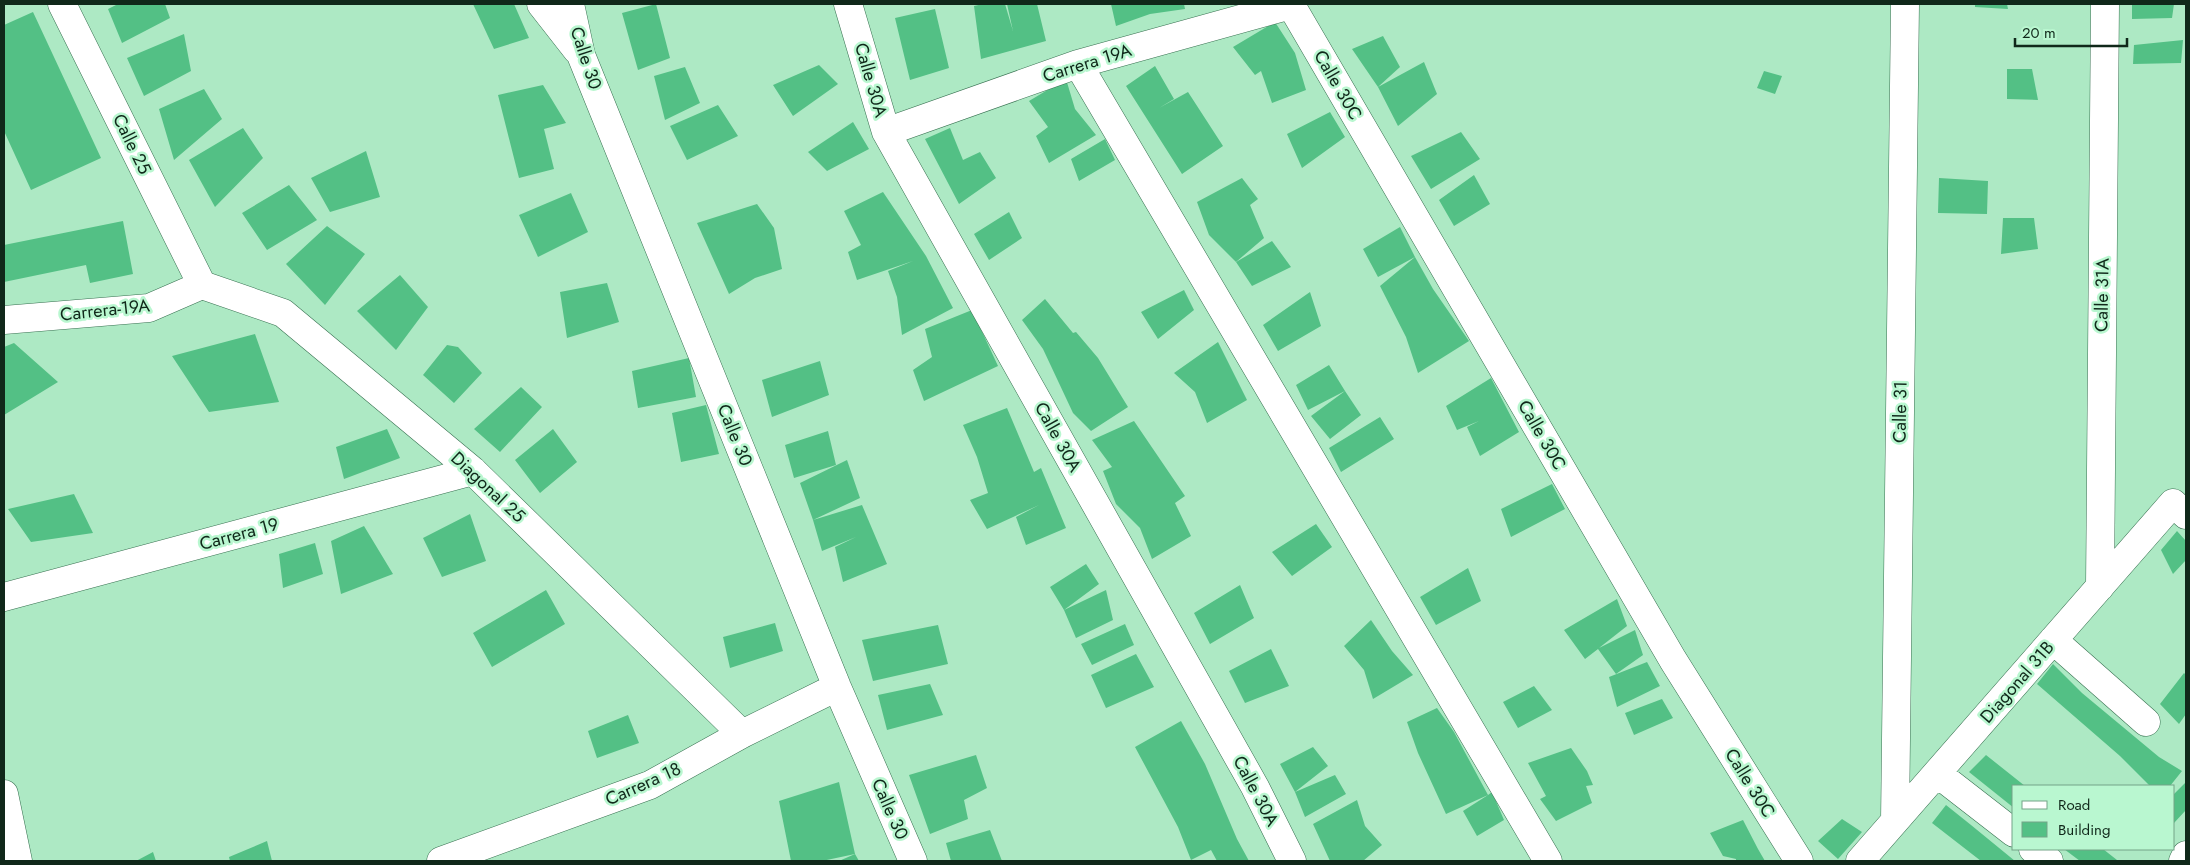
<svg xmlns="http://www.w3.org/2000/svg" width="2190" height="865" font-family="Jost,sans-serif">
	<rect width="100%" height="100%" fill="#ade9c4"/>
	<path fill="#53c085" d="M118 4H165L170 18 122 43 108 9Z
		M473 4H514L529 38 494 49Z
		M656 4 670 58 638 70 622 13Z
		M983 4H1005L1013 31 1007 4H1037L1046 41 981 59 974 6Z
		M1111 4H1184L1185 9 1150 14 1116 26Z
		M1975 4H2007L2008 9 1975 7Z
		M2132 4H2174L2172 18 2132 19Z
		M935 9 949 68 910 80 895 18Z
		M33 12 101 158 31 190 4 131V25Z
		M1275 22 1295 53 1306 90 1272 103 1261 71 1255 75 1233 47Z
		M184 34 191 71 144 96 127 58Z
		M1383 36 1400 67 1378 87 1424 62 1437 94 1398 126 1378 87 1352 49Z
		M2183 40 2181 63 2133 64 2134 45Z
		M819 65 838 84 793 116 773 85Z
		M1155 66 1174 99 1159 108 1188 92 1223 146 1182 174 1126 86Z
		M685 67 700 103 665 120 654 76Z
		M2007 69H2032L2038 100 2007 99Z
		M1764 71 1782 76 1775 94 1757 88Z
		M1066 79 1075 109 1096 135 1049 163 1036 136 1048 127 1029 101Z
		M543 85 566 123 544 129 554 169 519 178 498 95Z
		M204 89 222 119 174 160 159 109Z
		M718 105 738 136 687 160 670 126Z
		M1330 112 1345 137 1302 168 1287 134Z
		M853 122 869 149 827 171 808 152Z
		M243 128 263 158 215 207 189 160Z
		M950 128 963 160 980 152 996 178 959 204 925 139Z
		M1461 132 1480 159 1431 189 1411 156Z
		M1105 139 1115 160 1079 181 1071 159Z
		M366 151 380 197 330 212 311 178Z
		M1474 175 1490 204 1454 226 1439 200Z
		M1242 178 1258 199 1250 205 1264 238 1236 262 1272 241 1291 267 1252 286 1236 262 1209 235 1197 202Z
		M1939 178 1988 181 1987 214 1938 213Z
		M289 185 317 220 267 250 242 213Z
		M883 192 926 256 953 308 902 335 897 297 888 271 913 261 857 280 848 252 861 245 844 211Z
		M571 193 588 232 538 257 519 215Z
		M757 204 774 228 782 269 755 278 729 294 697 223Z
		M1009 212 1022 238 989 260 974 234Z
		M2003 218H2034L2038 249 2001 254Z
		M123 221 133 274 90 283 86 265 4 282V245Z
		M327 226 365 254 325 305 286 264Z
		M1400 227 1415 257 1433 289 1469 341 1418 373 1406 337 1380 286 1415 257 1378 277 1363 249Z
		M400 275 428 307 396 350 357 311Z
		M607 283 619 322 567 338 560 292Z
		M1184 290 1194 310 1158 339 1141 312Z
		M1310 292 1321 326 1278 351 1263 325Z
		M1045 299 1073 333 1076 332 1098 358 1128 407 1091 431 1073 413 1043 349 1022 320Z
		M972 310 998 366 924 401 913 370 932 357 925 329Z
		M255 334 279 402 209 412 172 356Z
		M1218 342 1247 400 1207 423 1195 392 1174 373Z
		M14 343 58 382 4 415V347Z
		M447 345 458 347 482 373 454 403 423 375Z
		M689 358 696 397 638 408 632 371Z
		M820 361 829 395 772 417 762 380Z
		M1329 365 1345 391 1308 410 1296 385Z
		M1491 378 1519 432 1480 456 1467 427 1479 421 1457 430 1446 406Z
		M521 387 542 407 500 452 474 429Z
		M1345 391 1361 415 1330 439 1311 416Z
		M706 405 719 454 681 462 672 413Z
		M1007 408 1034 472 1041 468 1066 528 1026 545 1016 517 1039 505 987 529 970 500 988 493 977 457 963 425Z
		M1380 417 1394 439 1341 472 1329 448Z
		M1134 421 1185 496 1175 503 1191 536 1152 559 1140 528 1116 504 1103 471 1112 467 1092 440Z
		M387 429 400 458 344 479 336 447Z
		M553 429 577 462 540 493 515 460Z
		M828 431 836 465 794 478 785 445Z
		M847 460 860 498 813 520 800 483Z
		M1552 484 1565 509 1511 537 1501 509Z
		M74 494 93 533 31 542 8 509Z
		M862 505 887 564 843 582 835 547 856 537 822 551 813 520Z
		M470 514 486 561 442 577 423 538Z
		M1316 524 1332 547 1292 576 1272 552Z
		M364 526 393 574 341 594 331 541Z
		M2177 531 2186 541V560L2173 574 2161 550Z
		M315 543 323 574 283 588 279 554Z
		M1086 564 1099 584 1064 610 1050 587Z
		M1468 568 1481 601 1436 625 1420 597Z
		M1240 585 1254 618 1210 644 1194 613Z
		M546 590 565 624 492 667 473 633Z
		M1106 590 1113 620 1076 638 1064 610Z
		M1617 599 1627 626 1599 648 1635 630 1643 655 1616 674 1598 649 1585 659 1564 630Z
		M1371 620 1392 651 1413 675 1373 699 1364 670 1344 646Z
		M775 623 783 651 730 668 723 637Z
		M1125 624 1134 645 1092 665 1081 644Z
		M938 625 948 664 873 681 862 640Z
		M1271 649 1289 686 1245 703 1229 671Z
		M1136 654 1154 687 1106 708 1091 675Z
		M1647 662 1660 686 1617 707 1609 677Z
		M2053 664 2082 693 2159 757 2182 771 2170 786H2150L2120 756 2037 684Z
		M2184 673 2186 675V714L2179 724 2160 704Z
		M930 684 943 715 887 730 878 695Z
		M1534 686 1552 710 1518 728 1503 702Z
		M1662 699 1673 718 1634 735 1625 713Z
		M1437 708 1454 732 1488 795 1492 792 1504 820 1477 836 1463 811 1488 795 1446 814 1418 753 1407 722Z
		M628 715 639 743 597 758 588 731Z
		M1181 721 1205 764 1237 839 1249 861H1217L1211 850 1191 860 1178 827 1135 747Z
		M1313 747 1328 766 1295 792 1280 764Z
		M1571 748 1587 771 1593 785 1586 786 1592 803 1556 821 1540 799 1546 796 1528 763Z
		M976 755 987 788 964 800 968 819 930 834 909 775Z
		M1986 755 2025 786H2014V808L1969 772Z
		M1335 775 1346 794 1305 817 1295 792Z
		M839 782 855 854 822 861H791L779 801Z
		M2186 782V810L2174 823V794Z
		M1357 800 1365 826 1382 845 1363 861H1330L1313 824Z
		M1946 805 1971 825 2015 861H1981L1932 823Z
		M1842 819 1862 832 1838 859 1818 841Z
		M1743 820 1758 849 1765 861H1736V859L1723 856 1710 833Z
		M990 830 1002 861H951L946 843Z
		M267 841 272 861H230L229 857Z
		M2064 849H2103L2117 860 2080 861Z
		M153 852 156 861H136Z
		M855 854 859 861H839Z"/>
	<g fill="none" stroke-linecap="round" stroke-linejoin="round">
		<defs>
			<path id="street" d="M62 4 202 285
				M541 4 577 50
				M570 4 581 55 837 687 913 861
				M848 4 886 132 1255 787 1292 861
				M1078 64 1548 861
				M886 132 1078 64 1291 5 1673 660 1799 861
				M202 285 283 313 473 471 742 734
				M4 320 149 308 202 285
				M2100 587 2105 4
				M4 597 473 471
				M2053 640 2146 722
				M1938 774 2014 833
				M4 794 18 861
				M1895 821 1905 4
				M2033 849 2049 861
				M441 861 650 785 742 734 837 687
				M1860 861 2173 503 2186 515
				M2183 861 2186 855"/>
		</defs>
		<use href="#street" stroke="#387151" stroke-width="29"/>
		<use href="#street" stroke="#fff" stroke-width="28"/>
	</g>
	<g text-anchor="middle" dominant-baseline="central" stroke-width="5" stroke-linejoin="round" paint-order="stroke">
		<g font-size="18" fill="#10281a" stroke="#b9f7d0">
			<text transform="translate(586 58) rotate(72)">Calle 30</text>
			<text transform="translate(1087 63) rotate(-17)">Carrera 19A</text>
			<text transform="translate(871 80) rotate(74)">Calle 30A</text>
			<text transform="translate(1338 85) rotate(60)">Calle 30C</text>
			<text transform="translate(132 144) rotate(64)">Calle 25</text>
			<text transform="translate(2102 295) rotate(-89)">Calle 31A</text>
			<text transform="translate(105 310) rotate(-6)">Carrera-19A</text>
			<text transform="translate(1900 412) rotate(-89)">Calle 31</text>
			<text transform="translate(735 435) rotate(68)">Calle 30</text>
			<text transform="translate(1542 435) rotate(60)">Calle 30C</text>
			<text transform="translate(1058 437) rotate(61)">Calle 30A</text>
			<text transform="translate(488 487) rotate(43)">Diagonal 25</text>
			<text transform="translate(239 534) rotate(-15)">Carrera 19</text>
			<text transform="translate(2017 682) rotate(-49)">Diagonal 31B</text>
			<text transform="translate(1750 783) rotate(58)">Calle 30C</text>
			<text transform="translate(643 784) rotate(-24)">Carrera 18</text>
			<text transform="translate(1256 791) rotate(62)">Calle 30A</text>
			<text transform="translate(890 809) rotate(66)">Calle 30</text>
		</g>
	</g>
	<rect width="2190" height="865" fill="none" stroke="#10281a" stroke-width="10"/>
	<rect x="2012" y="785" width="162" height="65" fill="#b9f7d0" stroke="#75a487"/>
	<rect x="2022" y="801" width="25" height="8" fill="#ffffff" stroke="#75a487"/>
	<text x="2058" y="810" font-size="15" fill="#10281a">Road</text>
	<rect x="2022" y="822" width="25" height="15" fill="#53c085" stroke="#75a487"/>
	<text x="2058" y="835" font-size="15" fill="#10281a">Building</text>
	<path d="M2015 38v8h112v-8" fill="none" stroke="#10281a" stroke-width="2.5"/>
	<text x="2022" y="38" font-size="15" fill="#10281a" stroke="#b9f7d0" stroke-width="4" paint-order="stroke">20 m</text>
</svg>
